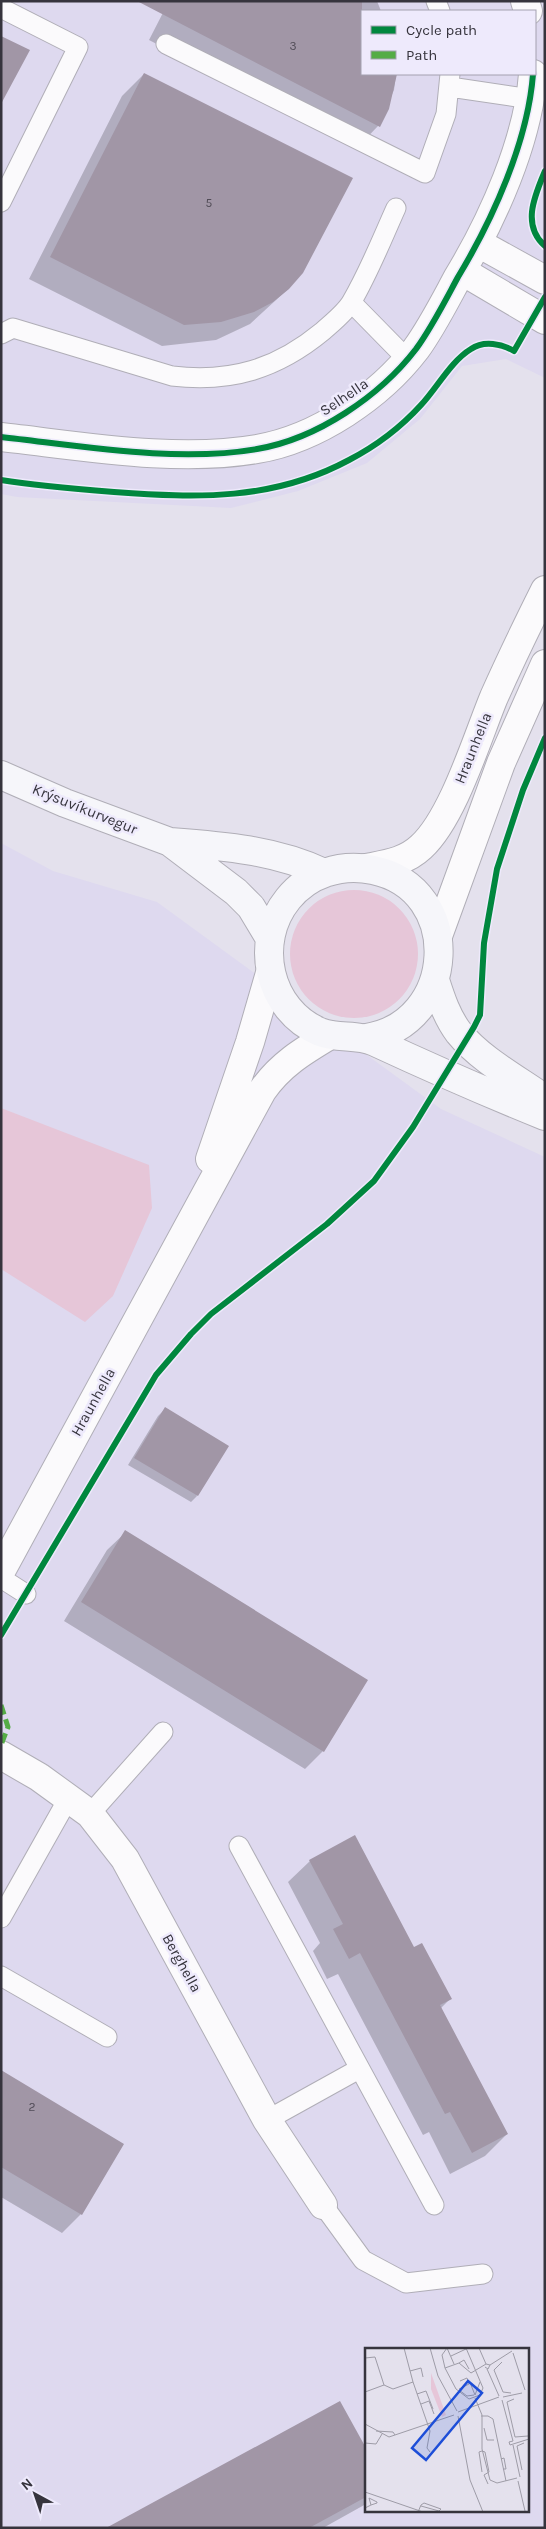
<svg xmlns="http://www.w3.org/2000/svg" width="546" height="2529" font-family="Karla,sans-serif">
	<rect width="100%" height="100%" fill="#e4e1ed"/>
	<path fill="#ded9ef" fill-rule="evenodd" d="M1 1H545V378L506 359 462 366 420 419 367 463 298 491 231 508 17 497 1 494ZM362 11H535V74H362Z
		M1 843 53 871 157 902 441 1109 545 1157V2528H1ZM366 2349H527V2510H366Z"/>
	<path fill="#e6c6d8" d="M290 954a64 64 0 1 1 128 0a64 64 0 1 1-128 0Z
		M1 1108 149 1165 152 1208 113 1296 85 1322 1 1269Z"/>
	<path fill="#0003" d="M169 1H377L381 11H362V74H396L394 90 378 126 357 148 149 40Z
		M144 74 288 289 250 324 216 340 162 346 29 279 122 96Z
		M165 1409 197 1496 191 1502 128 1465 158 1416Z
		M126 1532 323 1751 305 1769 64 1621 107 1550Z
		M310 1861 414 1949 450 1999 440 2009 507 2134 485 2156 450 2174 429 2132 423 2135 338 1974 327 1979 313 1951 320 1943 288 1882Z
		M1 2072 123 2144 81 2214 62 2233 1 2197Z
		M366 2451V2504L323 2528H110Z"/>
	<path fill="#a196a6" d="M137 1H362V74H397L389 109 380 127Z
		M1 36 30 50 1 104Z
		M144 73 353 178 303 273 289 289 273 302 254 312 221 322 184 325 50 257Z
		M165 1407 229 1446 198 1496 134 1458Z
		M125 1530 368 1680 324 1752 81 1602Z
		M355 1835 414 1947 422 1943 452 1999 440 2005 508 2134 472 2153 450 2112 445 2114 360 1953 349 1959 333 1929 343 1924 309 1860Z
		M1 2070 124 2144 82 2215 1 2167Z
		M340 2401 366 2448V2497L309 2528H106Z"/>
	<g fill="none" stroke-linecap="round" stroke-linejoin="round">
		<defs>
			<path id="service" d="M436 1 440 11
				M1 8 78 47 1 202
				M166 44 425 173 446 114 450 74
				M450 87 531 99
				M352 303 407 359
				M1 334 13 328 172 376C231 383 277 369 323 331 333 322 346 312 352 301 369 272 382 239 396 208
				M1 1578 26 1594
				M90 1814 163 1732
				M239 1846 434 2205
				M1 1918 68 1799
				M1 1976 107 2037
				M267 2120 359 2069
				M323 2205 363 2260 406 2283 483 2274"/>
			<path id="minor" d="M525 1 528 11
				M478 243 545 280
				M462 271 545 320
				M1 437C82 446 177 463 257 449 317 439 380 396 416 349 432 327 445 301 458 277 493 219 528 141 533 74
				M1 1755 39 1777 90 1814 125 1859 267 2120 323 2205"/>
			<path id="tertiary" d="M366 868C386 864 405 862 421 847 453 818 477 738 494 697 510 661 527 626 545 590
				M438 936 501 763 545 664
				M210 1159 250 1042 270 973
				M1 1571 262 1091C280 1065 303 1051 330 1035"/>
			<path id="secondary" d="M1 775 65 803 170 842 236 892 251 907 269 937
				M170 842C223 846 276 850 324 873
				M435 980C441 999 447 1017 459 1033 481 1060 517 1079 545 1099
				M366 1038C458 1024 465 889 373 870 341 863 308 874 288 899 253 942 268 1010 320 1032 338 1039 358 1034 375 1042 431 1068 488 1093 545 1116"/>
		</defs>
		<use href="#service" stroke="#b0aeb7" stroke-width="21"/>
		<use href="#minor" stroke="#b0aeb7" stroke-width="30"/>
		<use href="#tertiary" stroke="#b0aeb7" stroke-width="30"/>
		<use href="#secondary" stroke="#b0aeb7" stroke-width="30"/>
		<use href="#service" stroke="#fbfafc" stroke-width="19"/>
		<use href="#minor" stroke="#fbfafc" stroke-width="28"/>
		<use href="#tertiary" stroke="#fbfafc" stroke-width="28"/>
		<use href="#secondary" stroke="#f6f6fa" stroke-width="28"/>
		<path stroke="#55ac46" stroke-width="5" stroke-dasharray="10 5" stroke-linecap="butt" d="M1 1705 8 1727 1 1745"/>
		<defs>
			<path id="cycleway" d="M545 171C535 195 521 225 545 246
				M1 437C82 446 177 463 257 449 317 439 380 396 416 349 432 327 445 301 458 277 493 219 528 141 533 74
				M1 480C38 486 76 489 114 492 197 498 273 501 349 460 376 446 401 427 421 405 437 388 451 361 471 349 484 340 502 344 514 351L545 297
				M1 1635 156 1375 191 1334 211 1314 327 1224 374 1181 413 1127 474 1027 480 1015 484 943 497 869 523 790 545 738"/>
		</defs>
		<use href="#cycleway" stroke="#eeeafc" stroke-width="9"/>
		<use href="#cycleway" stroke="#00873e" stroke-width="6"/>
	</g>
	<g text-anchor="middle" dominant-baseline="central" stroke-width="5" stroke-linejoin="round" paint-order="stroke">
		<g font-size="12" fill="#514c57">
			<text x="293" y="46">3</text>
			<text x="209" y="203">5</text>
			<text x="32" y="2107">2</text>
		</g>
		<g font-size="15" fill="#36343d" stroke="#eeeafc">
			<text transform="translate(344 397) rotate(-34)">Selhella</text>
			<text transform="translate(473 748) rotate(-68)">Hraunhella</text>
			<text transform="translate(85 809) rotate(22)">Krýsuvíkurvegur</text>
			<text transform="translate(93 1402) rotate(-61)">Hraunhella</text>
			<text transform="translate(182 1963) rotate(61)">Berghella</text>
		</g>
	</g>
	<g transform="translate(365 2348)">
		<rect width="164" height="164" fill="#e4e1ed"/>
		<path d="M66 25 81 67 77 69 66 41Z" fill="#e6c6d8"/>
		<path fill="none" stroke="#9e9ca7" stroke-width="1" d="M39 0 48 34M65 0 73 28 92 63M82 0 77 7 80 20 91 41 104 51 115 47 118 40 101 0M82 0 89 16M114 0 121 16M148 5 160 42M86 8 101 1M0 10 10 9 19 37M137 14 129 22 138 44 146 45M94 15 99 12 104 21M125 17 147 3M80 20 94 15 106 25 121 16 125 17 123 21 120 19M122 21 134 48M45 23 56 20 58 29M106 37 110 47 115 34M94 41 104 36 102 30 95 33M94 42 102 48 109 47M0 44 19 37 28 41 48 34 65 83 62 100 65 104M52 46 61 43 68 61M138 49 157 45M110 50 117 67V101L125 132 132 135 152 130M149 51 142 54 150 89 163 88M137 52 148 93M56 56 64 53 69 66M93 64 134 49M93 68 105 132 118 164M116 68H123L128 71 141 133M0 76 24 89 89 67M119 80 122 92H129M11 83 28 84 30 87M148 93 144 94 145 97 164 91M0 95 11 96 17 86M148 97 155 129M136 111 139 110 141 121H138M157 122 152 98 159 95M117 124 114 104 117 103 120 104 124 124 119 127 123 136M153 133 160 163M0 144 58 164M0 160 6 157 12 155V154L4 150 6 157M53 164 56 157 59 155 76 161 74 163 56 158"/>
		<path fill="#1d4ed8" fill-opacity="0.15" stroke="#1d4ed8" stroke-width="2.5" d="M103 33 117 45 61 112 47 100Z"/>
		<rect width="164" height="164" fill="none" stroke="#36343d" stroke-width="2.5"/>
	</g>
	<rect width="546" height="2529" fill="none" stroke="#36343d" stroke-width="5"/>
	<rect x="361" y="10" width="175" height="65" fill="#eeeafc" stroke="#a4a1b0"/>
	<rect x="371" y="26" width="25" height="8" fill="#00873e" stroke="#a4a1b0"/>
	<text x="406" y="35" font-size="15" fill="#36343d">Cycle path</text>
	<rect x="371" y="51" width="25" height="8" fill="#55ac46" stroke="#a4a1b0"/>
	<text x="406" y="60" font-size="15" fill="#36343d">Path</text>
	<g transform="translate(35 2494) rotate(320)" stroke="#eeeafc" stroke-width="4" paint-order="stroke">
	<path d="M0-4L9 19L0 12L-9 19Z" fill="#36343d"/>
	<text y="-8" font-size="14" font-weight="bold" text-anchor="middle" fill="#36343d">N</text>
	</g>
</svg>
